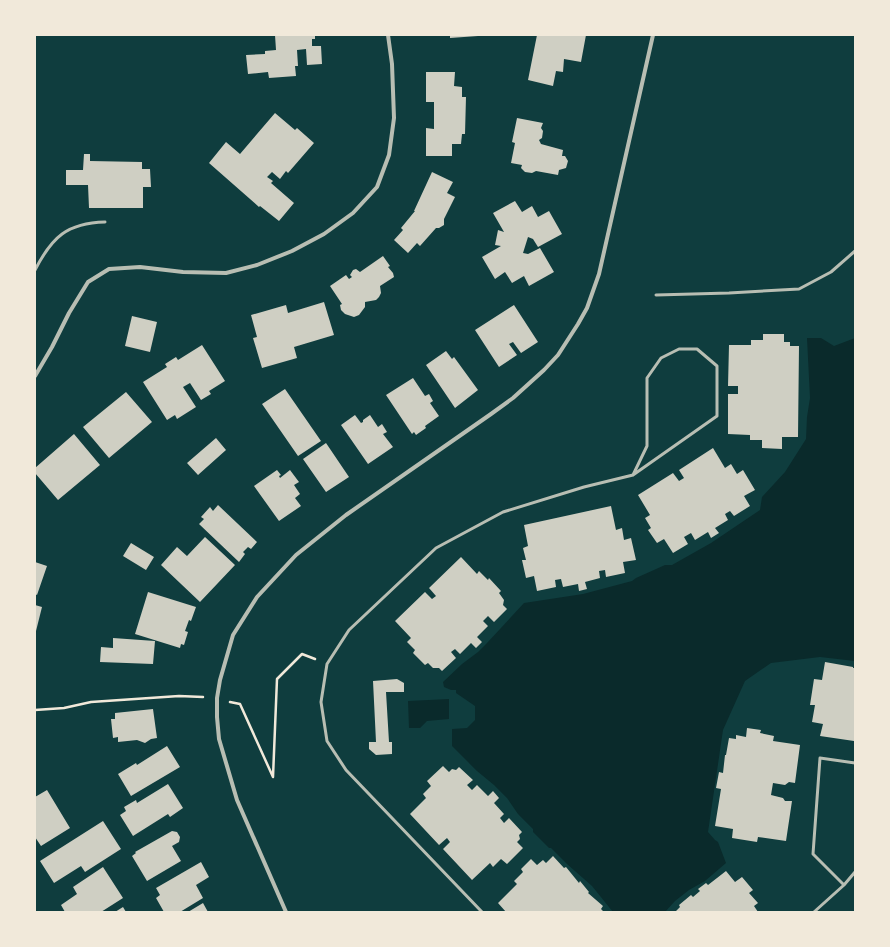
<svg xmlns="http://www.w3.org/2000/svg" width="890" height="947" font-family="'Space Grotesk',sans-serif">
	<rect width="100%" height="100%" fill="#0f3d3e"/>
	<path fill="#0a2a2b" d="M807 338H821L834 346 855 338V661L820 657 771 663 745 681 723 730 708 832 715 840 718 842 726 863 705 881 689 890 675 901 665 912H613L592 886 567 864 551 848H549L533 832V829L518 814 507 798 494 785 477 771 452 746V729L467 728 475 720V706L456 693V690H451L444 687 443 682 462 664 478 652 487 643 524 603 583 594 632 581 636 578 665 565H672L711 543 760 510 762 497 785 472 806 439 807 417 810 398Z
		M449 699V719L427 721 420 728H409L408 701Z"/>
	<path fill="#cfcfc3" d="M275 35H315V39H312V46H321L322 64 307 65 306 49 297 50 298 66H295L296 76 269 78 268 72 248 74 246 55 265 54V51L276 50Z
		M450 35H478V36L450 38Z
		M537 35H586L581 62 564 59 563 72 556 71 553 86 528 80Z
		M426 72H455L454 86 462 87V97H466L465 134H462L461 144H452V156H426V128L434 129V102H426Z
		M275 113 295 130 297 128 314 143 288 173 286 171 280 179 272 172 267 177 273 181 271 183 294 203 279 221 260 206 259 207 209 163 226 142 240 154Z
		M517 118 543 123 541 128 543 131 542 138 539 140 541 144 563 150 562 156H565L568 161 566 168 559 170 558 175 536 171 532 173 525 172 521 168 522 165 511 163 515 143 512 142Z
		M84 154H90V161L142 162V169H150L151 187H143V208H89L88 185H66V170H83Z
		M432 172 453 182 447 193 455 197 444 219V225L439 228H436L420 246 417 243 408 253 394 240 403 230 401 228 415 211H414Z
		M515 201 522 212 532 206 538 217 549 211 562 234 538 247 533 239 528 237 523 253 528 254 540 248 554 272 529 286 524 276 512 283 505 272 495 279 482 257 501 246 495 245 498 230 504 232 493 213Z
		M383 256 390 266 388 267 393 273 394 277 380 286 381 293 379 297 376 300 365 302V307L359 315 354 317 345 314 341 310 340 305 342 304 330 286 346 275 349 279 352 277 350 275 353 270 356 269 360 272Z
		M324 302 334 335 294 347 297 358 262 368 253 338 257 337 251 315 286 305 288 313Z
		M514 305 538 342 521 353 513 342 509 344 517 355 499 367 475 330Z
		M132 316 157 322 150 352 125 346Z
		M763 334H784V342H790V346H799L798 437H782V449L762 448V440H750V435L728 434V394H738V386H728L729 345H751V340H763Z
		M202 345 225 381 209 391 211 394 201 400 190 383 183 387 196 407 177 419 175 415 167 420 143 382 167 367 165 364 176 357 178 360Z
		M446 351 452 359 454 357 478 390 455 408 426 365Z
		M413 378 425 396 429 394 433 401 430 403 439 416 425 426 426 428 416 435 414 432 412 434 386 395Z
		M285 389 321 441 298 456 262 404Z
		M126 392 152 422 109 458 83 427Z
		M355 415 361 423 363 422V420L370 415 378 427 382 424 387 432 383 434 393 447 368 464 341 425Z
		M74 434 100 465 58 500 35 473V468Z
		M216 438 226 450 198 475 187 463Z
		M326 443 349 477 326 492 303 459Z
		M713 448 725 468 731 464 737 474 743 470 755 490 744 496 750 506 734 516 730 511 725 514 728 520 715 528 719 533 711 538 708 532 695 540 691 533 684 537 688 544 673 553 664 539 657 543 648 530 651 528 645 518 650 515 638 495 673 473 679 481 684 478 679 470Z
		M277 470 281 475 279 476 280 478 290 470 299 482 294 485 300 494 295 498 301 506 279 521 254 486Z
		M218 505 257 542 251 549 248 547 243 552 245 554 239 562 199 524 204 519 201 517 210 507 213 511Z
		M611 506 616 530 622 528 624 540 631 538 636 560 623 562 625 573 606 577 605 570 599 571 600 578 585 582 587 589 579 591 578 584 563 587 561 579 555 580 556 587 537 591 534 576 526 578 522 560H526L523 548 528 546 524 525Z
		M205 537 235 565 200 602 161 565 177 547 187 556Z
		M131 543 154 557 146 570 123 556Z
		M461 557 477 574 479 571 488 580 489 578 501 591 499 593 504 600 503 605 507 609 494 622 488 616 483 621 488 626 477 637 482 642 476 648 471 643 460 654 455 649 451 652 456 658 442 671 439 668H433L428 663 425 665 413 653 415 650 407 642 411 638 395 621 425 592 432 599 436 596 429 588Z
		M35 562 47 566 37 595 35 594Z
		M148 592 196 607 191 621 189 620 185 631 188 632 184 645 181 644 180 648 135 634Z
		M35 605 42 607 36 631H35Z
		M113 638 155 641 153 664 100 662 101 647 113 648Z
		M825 662 853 667V668H855V732L854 741 820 736 823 724 812 722 815 705H810L814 679 822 680Z
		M397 679 404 683V692H386L389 742H392V754L376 755 369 749V742H376L373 681Z
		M153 709 157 738 151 739 145 743 137 740 118 742V737L113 738 111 719H115V713Z
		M747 728 761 730 760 733 774 736 773 741 800 745 795 783 789 782 785 785 773 783 771 795 783 798 785 801H792L786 841 758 837 757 842 732 838 733 829 715 826 721 789 716 788 719 772 723 773 725 755H726L729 738 736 739V735L746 737Z
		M167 746 180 767 131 796 118 774 136 763 137 765Z
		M443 766 449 772 452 769 456 770 459 767 473 780 467 785 472 790 477 785 488 796 493 791 499 798 494 803 504 814 500 818 504 823 509 818 522 832 519 835 520 839 517 842 523 848 507 864 501 859 493 867 490 863 472 880 443 849 450 842 447 838 439 845 410 814 426 798 423 794 431 786 427 781Z
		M168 784 183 808 170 817 168 814 133 836 120 815 126 811 124 807 136 800 137 803Z
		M47 790 70 828 41 846 35 837V797Z
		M103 821 121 849 85 872 81 866 54 883 40 861Z
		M172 831 177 832 180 837 179 842 172 846 181 861 147 881 132 856 136 853 135 852Z
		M553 856 564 868 566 867 579 883 580 881 589 892 588 893 603 906 601 909 604 912H506L498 903 517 884 514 881 523 872 521 869 531 859 537 865 543 860 546 863Z
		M201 862 209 877 196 885 203 898 180 912H164L156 898 160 895 156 888Z
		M103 867 123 898 101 912H65L61 905 77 894 73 887Z
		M726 871 735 882 742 877 753 890 749 893 758 903 754 906 758 912H675L680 907 679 905 691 895 693 897 700 891 698 889 706 883 708 885Z
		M203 903 208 912H188Z
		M123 907 126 912H115Z"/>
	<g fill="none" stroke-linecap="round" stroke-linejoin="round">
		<path stroke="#f1e9da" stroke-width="2.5" d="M230 702 240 704 273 777 277 679 302 654 315 659
			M35 710 64 708 91 702 179 696 203 697"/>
		<path stroke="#b8beb3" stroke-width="3" d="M35 270C52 237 67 223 105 222
			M656 295 729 293 799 289 831 272 855 251
			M844 885 813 854 820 758 855 763
			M482 912 346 770 327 741 321 702 327 664 349 630 436 548 503 512 584 487 633 475 717 416V366L697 349H679L661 358 647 378V446L633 475
			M814 912 844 885 855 872"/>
		<path stroke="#b8beb3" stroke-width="4" d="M35 376 52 347 69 313 88 282 109 269 140 267 183 272 226 273 257 265 292 251 324 234 353 213 377 187 389 155 394 118 392 64 388 35
			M286 912 237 800 219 739 217 717V698L220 680 233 635 257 597 296 555 346 515 491 414 513 398 544 370 558 355 578 324 587 308 599 274 653 35"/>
	</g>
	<rect width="890" height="947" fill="none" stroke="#f1e9da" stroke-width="72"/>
</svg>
